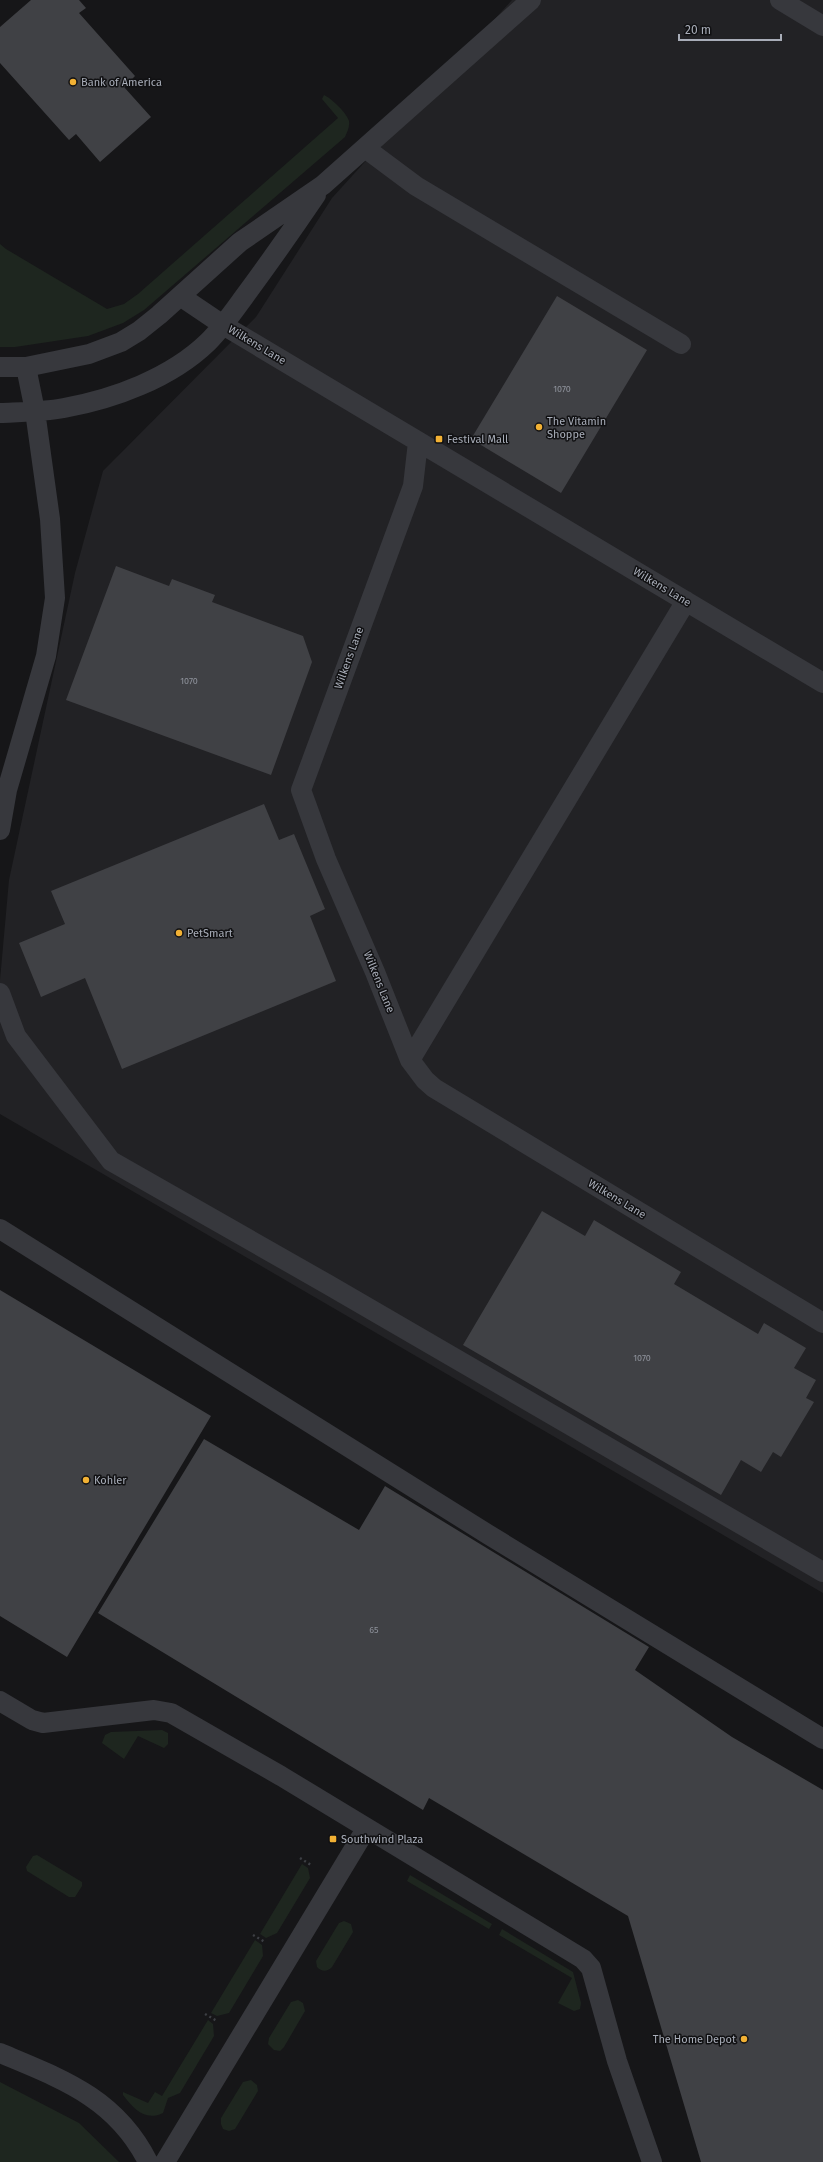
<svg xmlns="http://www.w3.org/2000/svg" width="823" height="2162" font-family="'Fira Sans',sans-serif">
	<rect width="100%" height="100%" fill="#161618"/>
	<path fill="#222225" d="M512 0H823V1593L0 1114V980L9 880 75 573 103 471 256 317 332 198Z"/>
	<path fill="#1e261f" d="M324 95C331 98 347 113 349 121 350 127 347 132 345 137L144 310 123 323 88 336 15 347H0V241V244L6 249 107 309 124 304 138 294 338 118 322 99Z
		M162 1730 168 1733V1744L164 1748 138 1736 124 1759 102 1743 105 1735 111 1732Z
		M37 1855 82 1882V1886L75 1897H69L27 1871 26 1867 33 1856Z
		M302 1864 308 1868 310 1878 277 1933 266 1938 260 1934Z
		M410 1875 492 1924 489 1929 407 1881Z
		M344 1921 351 1924 353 1932 332 1967C327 1972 322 1972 317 1967L316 1961 339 1923Z
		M502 1929 573 1972 581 2003 580 2009 574 2011 558 2003 572 1978 499 1935Z
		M255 1940 262 1945 263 1956 229 2013 217 2016 211 2013Z
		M298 2000 303 2003 305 2011 284 2047 280 2051 274 2050 268 2044 269 2038 291 2002Z
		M208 2020 213 2024 214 2036 180 2093 168 2098 163 2113C145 2122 133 2108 123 2095V2092L148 2103 155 2092 162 2096Z
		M251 2080 257 2085 258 2091 235 2129 229 2131 223 2129 221 2124V2118L243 2082Z
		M0 2082 79 2123 119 2162H0Z"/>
	<path fill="#404145" d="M31 0H79L86 8 79 13 135 76 124 87 151 117 100 162 76 134 69 140 0 63V27Z
		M557 296 647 350 561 493 471 439Z
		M116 566 169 586 172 579 215 595 212 602 303 636 312 662 271 775 66 700Z
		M264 804 279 840 294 834 325 909 310 916 336 981 122 1069 85 978 41 997 19 943 65 924 51 891Z
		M542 1211 585 1236 594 1220 681 1272 674 1284 758 1334 764 1323 806 1348 794 1368 816 1380 806 1398 814 1402 781 1457 773 1452 761 1472 741 1460 721 1495 463 1345Z
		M0 1290 211 1416 67 1657 0 1616Z
		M204 1439 359 1530 385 1486 649 1647 635 1670 732 1737 823 1790V2162H701L628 1916 429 1798 423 1810 98 1613Z"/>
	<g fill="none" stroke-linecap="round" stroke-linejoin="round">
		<path stroke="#3d3f44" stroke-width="2.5" stroke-dasharray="2 3" stroke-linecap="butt" d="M300 1858 311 1865
			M253 1935 265 1942
			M205 2014 217 2021"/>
		<path stroke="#37383d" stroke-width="20" d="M780 0 823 26
			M365 148 416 186 681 344
			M180 296 223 325 823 683
			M0 367H26L89 354 121 342 139 331 159 315 240 242 323 185 531 0
			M0 413C21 412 43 412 64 408 114 399 171 378 208 342 222 328 233 312 244 297 269 263 293 229 316 195
			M418 442 413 486 301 790 326 859 375 972 410 1060 425 1080 434 1088 823 1323
			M0 830 7 790 46 656 55 598 50 519 35 411 26 367
			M0 993 16 1036 111 1161 327 1284 823 1572
			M410 1060 686 601
			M0 1229 489 1535 823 1739
			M0 1701 32 1720 43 1723 154 1710 171 1713 281 1776 583 1959 591 1968 617 2061 652 2162
			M0 2053C62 2079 116 2098 148 2162
			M165 2162 366 1829"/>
	</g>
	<g fill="#f2b134" stroke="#111113" stroke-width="1.5">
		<circle cx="73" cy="82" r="4"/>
		<circle cx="539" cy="427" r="4"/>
		<rect x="435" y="435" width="8" height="8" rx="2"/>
		<circle cx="179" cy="933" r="4"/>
		<circle cx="86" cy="1480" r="4"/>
		<rect x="329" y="1835" width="8" height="8" rx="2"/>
		<circle cx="744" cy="2039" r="4"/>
	</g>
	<g text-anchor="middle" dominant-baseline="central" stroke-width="3" stroke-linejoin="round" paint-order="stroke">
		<g font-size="9" fill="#8e929b">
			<text x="562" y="389">1070</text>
			<text x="189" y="681">1070</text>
			<text x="642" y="1358">1070</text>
			<text x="374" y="1630">65</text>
		</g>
		<g font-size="11" fill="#a8adb8" stroke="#111113" text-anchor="start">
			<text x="81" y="82">Bank of America</text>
			<text x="547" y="421">The Vitamin<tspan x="547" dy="13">Shoppe</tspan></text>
			<text x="447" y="439">Festival Mall</text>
			<text x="187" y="933">PetSmart</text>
			<text x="94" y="1480">Kohler</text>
			<text x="341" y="1839">Southwind Plaza</text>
			<text x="736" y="2039" text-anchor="end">The Home Depot</text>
		</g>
		<g font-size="11" fill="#a8adb8" stroke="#111113">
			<text transform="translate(257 345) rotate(31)">Wilkens Lane</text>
			<text transform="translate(662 587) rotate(31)">Wilkens Lane</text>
			<text transform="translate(349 658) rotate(-70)">Wilkens Lane</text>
			<text transform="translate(379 982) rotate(68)">Wilkens Lane</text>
			<text transform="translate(617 1199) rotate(31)">Wilkens Lane</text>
		</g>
	</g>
	<path d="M679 34v6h102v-6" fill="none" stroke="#a8adb8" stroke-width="2"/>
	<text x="685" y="34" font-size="12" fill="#a8adb8" stroke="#111113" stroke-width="3" paint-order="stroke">20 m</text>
</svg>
